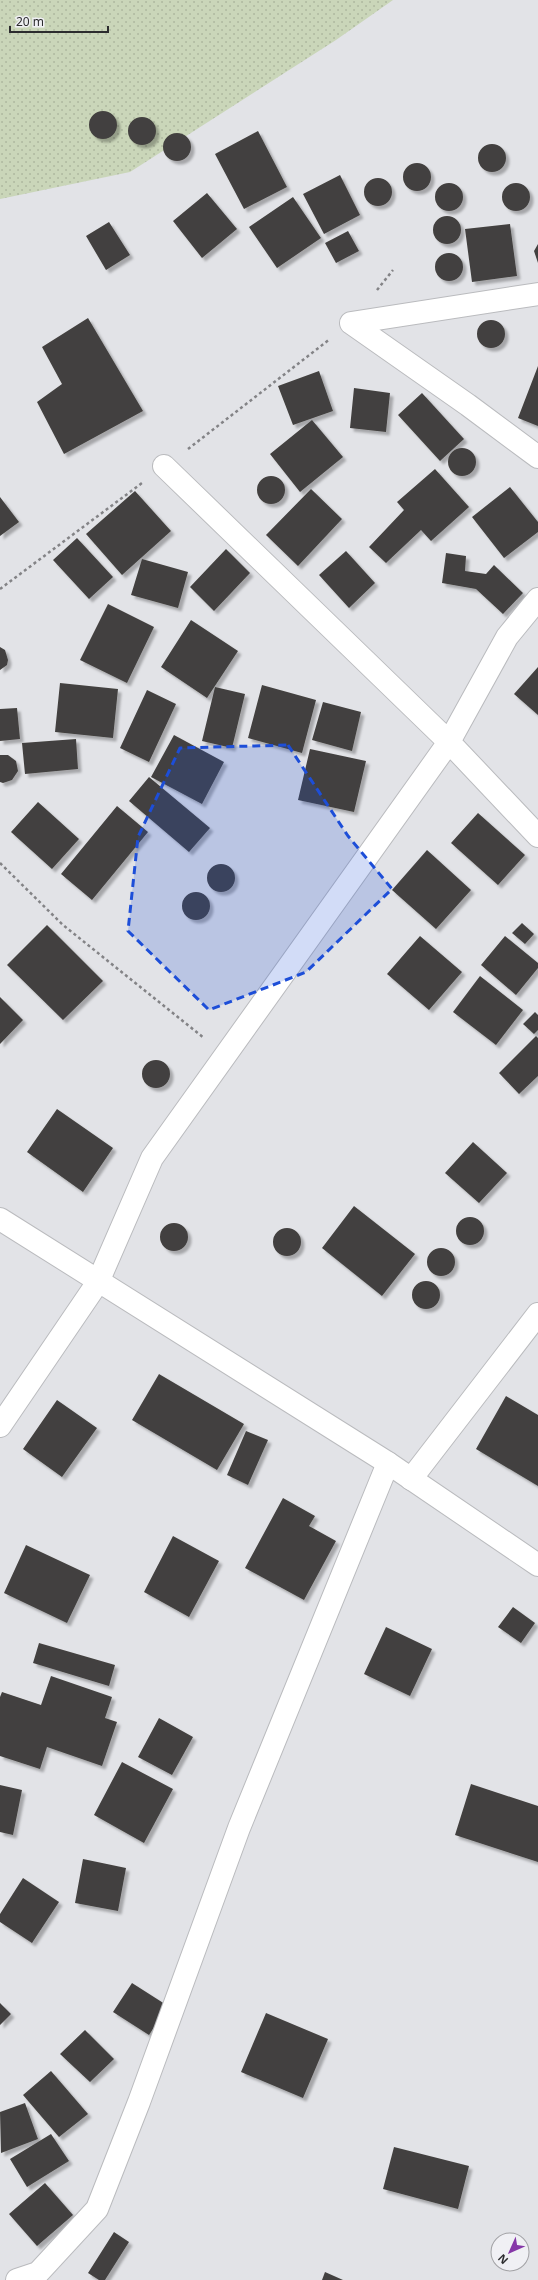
<svg xmlns="http://www.w3.org/2000/svg" width="538" height="2280" font-family="'Noto Sans',sans-serif">
	<defs>
		<pattern id="grass-dots" width="8" height="8" patternUnits="userSpaceOnUse"><rect width="8" height="8" fill="#cad6b9"/><path d="M2 2h.1M6 6h.1" fill="none" stroke="#aeb89f" stroke-width="1.8" stroke-linecap="round"/></pattern>
		<filter id="shadow"><feDropShadow dx="3.5" dy="3.5" stdDeviation="1" flood-color="#0004"/></filter>
	</defs>
	<rect width="100%" height="100%" fill="#e2e3e7"/>
	<path fill="url(#grass-dots)" d="M0 0H393L336 40 130 172 0 199Z"/>
	<path fill="#43413f" filter="url(#shadow)" d="M89 125a14 14 0 1 1 28 0a14 14 0 1 1-28 0Z
		M128 131a14 14 0 1 1 28 0a14 14 0 1 1-28 0Z
		M258 131 287 187 244 209 215 154Z
		M163 147a14 14 0 1 1 28 0a14 14 0 1 1-28 0Z
		M478 158a14 14 0 1 1 28 0a14 14 0 1 1-28 0Z
		M403 177a14 14 0 1 1 28 0a14 14 0 1 1-28 0Z
		M340 175 360 215 324 234 303 194Z
		M364 192a14 14 0 1 1 28 0a14 14 0 1 1-28 0Z
		M502 197a14 14 0 1 1 28 0a14 14 0 1 1-28 0Z
		M435 197a14 14 0 1 1 28 0a14 14 0 1 1-28 0Z
		M207 193 237 229 202 258 173 221Z
		M293 197 321 238 277 268 249 227Z
		M433 230a14 14 0 1 1 28 0a14 14 0 1 1-28 0Z
		M109 222 130 255 106 270 86 236Z
		M510 224 517 276 472 282 465 229Z
		M348 231 359 251 336 263 325 243Z
		M538 244V263L534 251Z
		M435 267a14 14 0 1 1 28 0a14 14 0 1 1-28 0Z
		M88 318 143 411 64 454 37 402 62 384 42 347Z
		M477 334a14 14 0 1 1 28 0a14 14 0 1 1-28 0Z
		M538 366V426L518 418Z
		M319 371 333 411 293 425 278 386Z
		M354 388 390 393 386 432 350 428Z
		M422 393 464 439 440 461 398 415Z
		M312 420 343 457 300 492 270 454Z
		M448 462a14 14 0 1 1 28 0a14 14 0 1 1-28 0Z
		M435 469 469 507 431 541 421 530 386 563 369 547 404 510 397 502Z
		M257 490a14 14 0 1 1 28 0a14 14 0 1 1-28 0Z
		M510 487 538 522V532L504 558 472 517Z
		M311 489 342 519 298 566 266 535Z
		M135 491 171 531 122 575 86 534Z
		M0 497 19 522 0 536Z
		M77 538 113 577 89 599 53 560Z
		M226 549 250 573 214 611 190 587Z
		M346 551 375 583 349 608 319 575Z
		M446 553 466 556 465 571 486 574 494 565 523 593 503 614 476 589 442 583Z
		M142 559 188 572 178 608 131 595Z
		M108 604 154 627 127 683 80 660Z
		M191 620 238 651 207 698 161 667Z
		M0 647 5 650 8 660 7 665 0 670Z
		M538 667V715L514 694Z
		M60 683 118 689 113 738 55 732Z
		M262 685 316 700 302 753 248 738Z
		M215 687 245 694 232 748 202 741Z
		M147 690 176 704 149 762 120 748Z
		M323 702 361 712 352 751 312 740Z
		M17 708 20 739 0 741V709Z
		M174 735 224 762 202 804 151 777Z
		M76 739 78 769 25 774 22 743Z
		M310 749 366 761 354 812 298 800Z
		M0 755H8L16 761 18 771 12 780 3 783 0 782Z
		M149 777 210 828 189 852 129 801Z
		M38 802 79 839 52 869 11 832Z
		M117 806 148 832 92 900 61 874Z
		M478 813 525 855 498 885 451 843Z
		M427 850 471 890 436 929 392 890Z
		M207 878a14 14 0 1 1 28 0a14 14 0 1 1-28 0Z
		M182 906a14 14 0 1 1 28 0a14 14 0 1 1-28 0Z
		M522 923 534 934 525 944 512 933Z
		M47 925 103 981 63 1020 7 965Z
		M420 936 462 972 429 1010 387 974Z
		M505 936 538 963V968L516 995 481 965Z
		M480 976 523 1010 496 1045 453 1012Z
		M0 997 23 1020 0 1044Z
		M535 1012 538 1015V1030L534 1034 523 1024Z
		M536 1036 538 1038V1076L519 1094 499 1073Z
		M142 1074a14 14 0 1 1 28 0a14 14 0 1 1-28 0Z
		M57 1109 113 1148 83 1192 27 1152Z
		M473 1142 507 1173 479 1203 445 1173Z
		M354 1206 415 1254 382 1296 322 1248Z
		M456 1231a14 14 0 1 1 28 0a14 14 0 1 1-28 0Z
		M160 1237a14 14 0 1 1 28 0a14 14 0 1 1-28 0Z
		M273 1242a14 14 0 1 1 28 0a14 14 0 1 1-28 0Z
		M427 1262a14 14 0 1 1 28 0a14 14 0 1 1-28 0Z
		M412 1295a14 14 0 1 1 28 0a14 14 0 1 1-28 0Z
		M159 1374 244 1424 217 1470 132 1420Z
		M506 1396 538 1415V1486L476 1449Z
		M57 1400 97 1428 62 1477 23 1449Z
		M246 1431 268 1440 248 1485 227 1475Z
		M283 1498 315 1516 309 1526 336 1541 304 1600 245 1568Z
		M173 1536 219 1561 189 1617 144 1592Z
		M26 1545 90 1575 67 1623 4 1593Z
		M513 1607 535 1623 521 1643 498 1627Z
		M386 1627 432 1649 410 1696 364 1674Z
		M39 1643 115 1665 109 1686 33 1663Z
		M51 1676 112 1697 105 1718 117 1722 102 1766 47 1747 40 1769 0 1756V1697L2 1692 41 1705Z
		M159 1718 193 1737 172 1775 138 1757Z
		M122 1762 173 1789 144 1843 94 1815Z
		M471 1784 538 1806V1862L455 1835Z
		M0 1785 22 1790 13 1835 0 1832Z
		M83 1859 126 1868 118 1911 75 1903Z
		M23 1878 59 1902 32 1943 0 1922V1914Z
		M132 1983 168 2006 149 2035 113 2012Z
		M0 2003 11 2014 0 2025Z
		M266 2013 328 2039 303 2098 241 2072Z
		M85 2030 114 2059 90 2082 60 2054Z
		M51 2071 88 2114 59 2137 23 2095Z
		M25 2103 38 2139 1 2153 0 2112Z
		M51 2134 69 2161 27 2187 10 2159Z
		M394 2147 469 2166 458 2209 383 2189Z
		M45 2183 73 2215 37 2246 9 2214Z
		M114 2232 129 2242 105 2280H99L88 2273Z
		M325 2272 343 2280H322Z"/>
	<g fill="none" stroke-linecap="round" stroke-linejoin="round">
		<defs>
			<path id="street" d="M351 323 468 405 538 457
				M351 323 538 294
				M164 466 449 742 538 836
				M0 1426 98 1282 152 1158 449 742 507 637 538 599
				M411 1479 538 1314
				M17 2280 38 2273 97 2209 139 2102 239 1828 388 1463"/>
			<path id="secondary" d="M0 1219 388 1463 538 1565"/>
		</defs>
		<use href="#street" stroke="#babbbe" stroke-width="24"/>
		<use href="#secondary" stroke="#babbbe" stroke-width="24"/>
		<path stroke="#838386" stroke-width="2.5" stroke-dasharray="3 3" stroke-linecap="butt" d="M377 290 393 270
			M188 449 330 339
			M0 589 142 483
			M0 863 63 925 204 1038"/>
		<use href="#street" stroke="#fff" stroke-width="22"/>
		<use href="#secondary" stroke="#fff" stroke-width="22"/>
	</g>
	<path fill="#1d4ed8" fill-opacity="0.2" stroke="#1d4ed8" stroke-width="3" stroke-dasharray="8 5" stroke-linejoin="round" d="M288 745 348 836 392 889 306 972 209 1010 128 931 138 837 180 748Z"/>
	<g transform="translate(510 2252) rotate(225)"><circle r="19" fill="#f0f0f4" stroke="#a2a2a5"/>
	<path d="M0-3L7 15L0 10L-7 15Z" fill="#8637a8"/>
	<text y="-6" font-size="11" font-weight="bold" text-anchor="middle" fill="#2c2c2e">N</text>
	</g>
	<path d="M10 26v6h98v-6" fill="none" stroke="#2c2c2e" stroke-width="2"/>
	<text x="16" y="26" font-size="12" fill="#2c2c2e" stroke="#f0f0f4" stroke-width="3" paint-order="stroke">20 m</text>
</svg>
